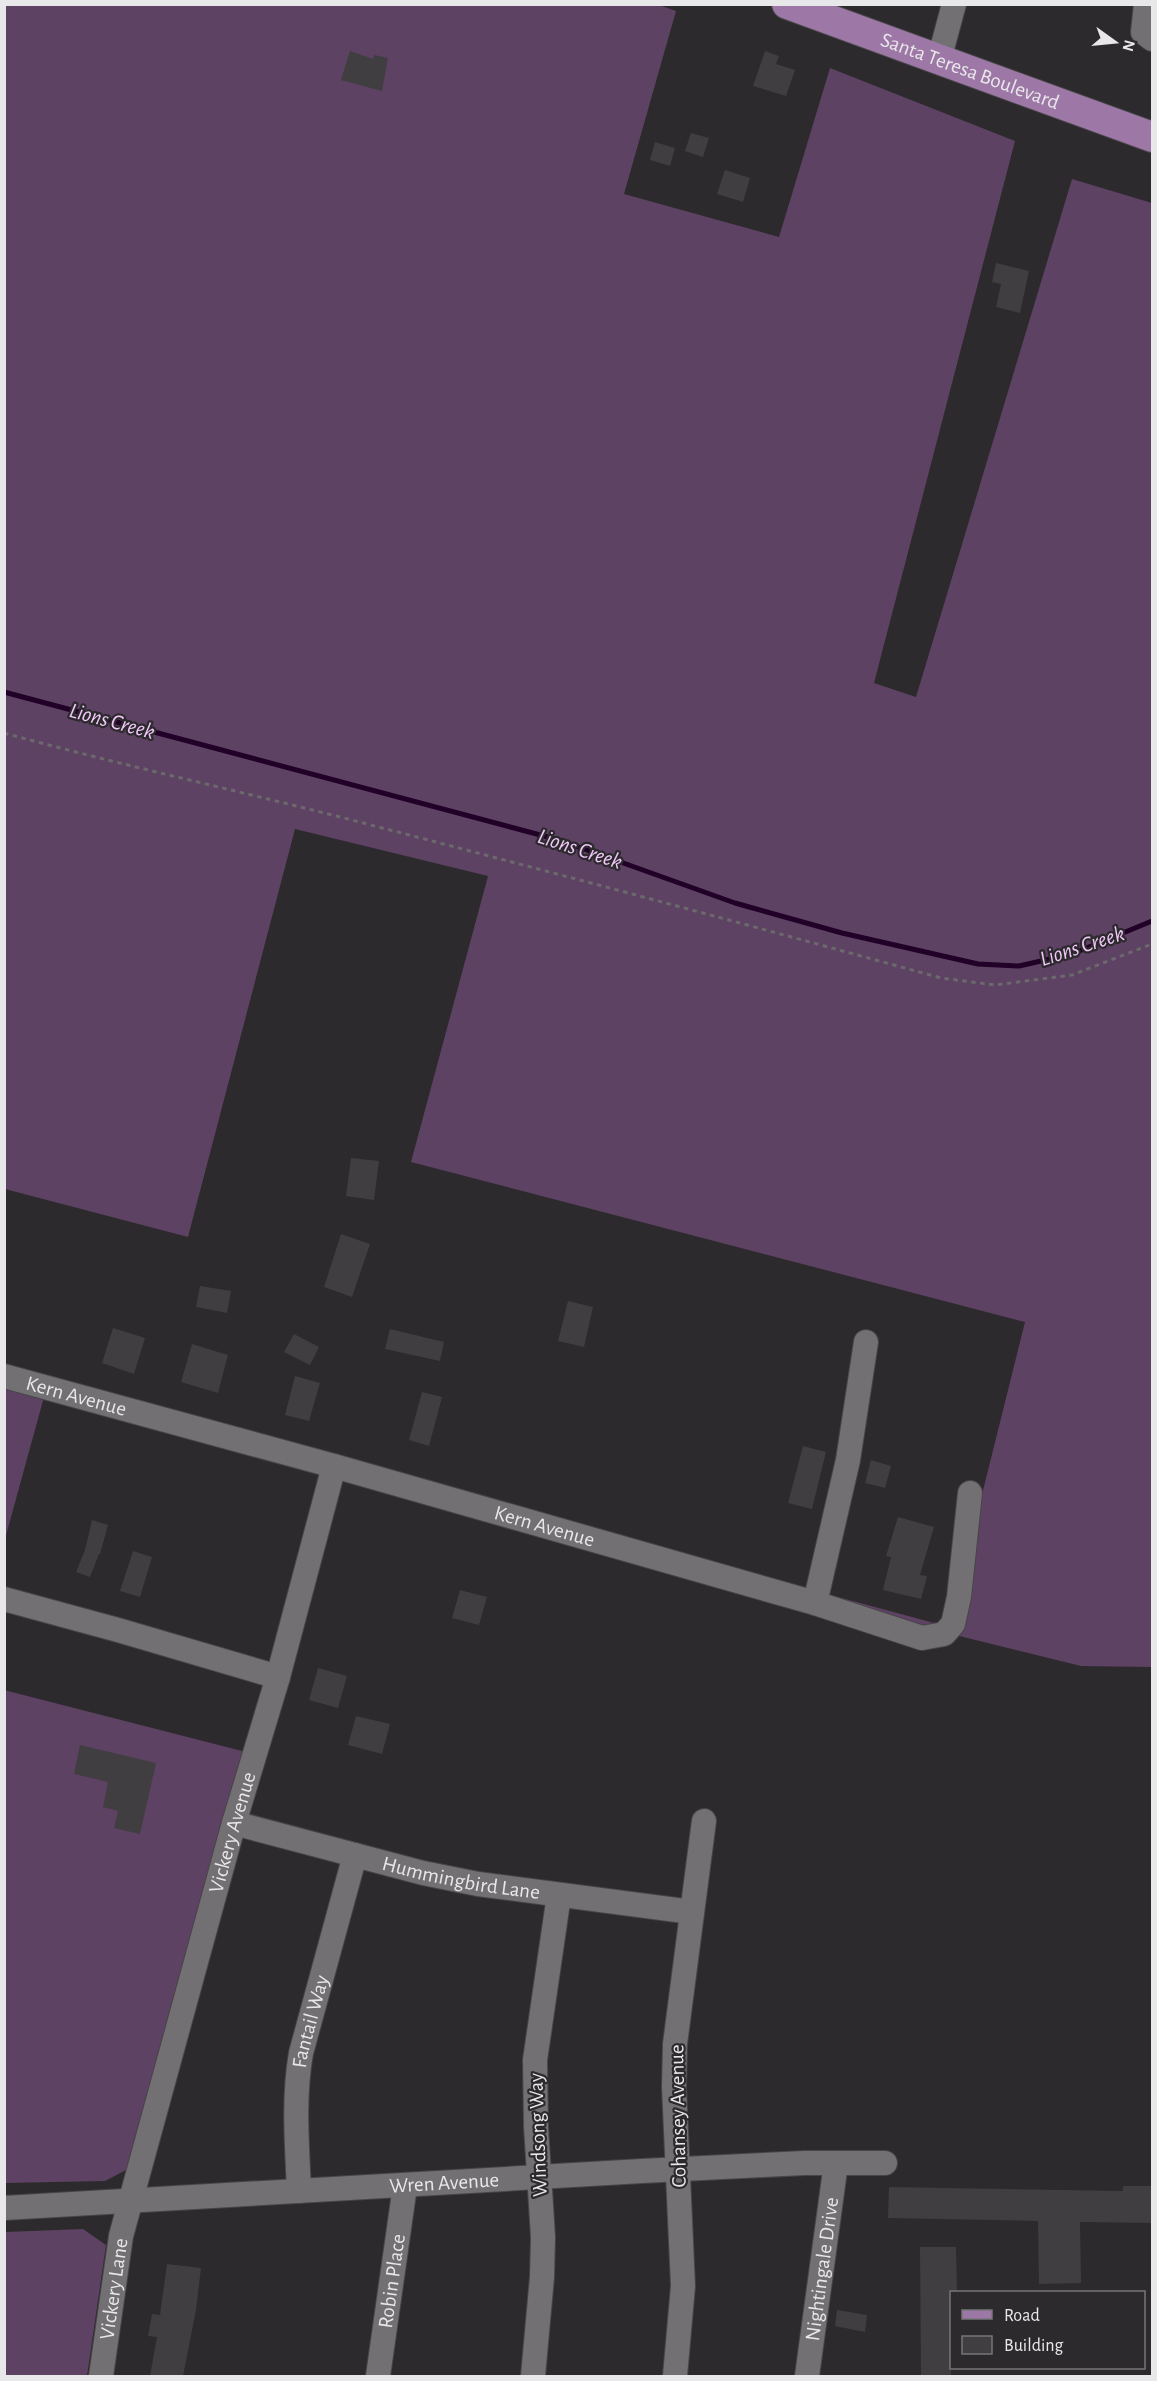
<svg xmlns="http://www.w3.org/2000/svg" width="1157" height="2381" font-family="'Alegreya Sans',sans-serif">
	<rect width="100%" height="100%" fill="#2c2a2c"/>
	<path fill="#5d4263" d="M4 5H659L676 11 624 194 779 237 830 68 1015 141 874 683 916 697 1072 179 1152 203V1667L1081 1666 846 1608 335 1461 949 1627 1025 1322 411 1162 488 876 295 829 188 1237 5 1189Z
		M5 1387 44 1397 5 1539Z
		M4 1690 246 1752 151 2157 105 2181 5 2183Z
		M83 2229 106 2245 87 2376H5V2232Z"/>
	<g fill="none" stroke-linecap="round" stroke-linejoin="round">
		<path stroke="#210128" stroke-width="5" d="M4 692 559 840 735 903 842 933 978 964 1019 966 1072 954 1152 921"/>
	</g>
	<path fill="#403e40" d="M350 51 373 59 374 55 388 58 382 91 341 80Z
		M765 51 779 56 776 64 795 70 786 96 753 86Z
		M691 133 709 138 703 157 685 151Z
		M655 142 675 148 670 166 650 160Z
		M725 170 750 178 743 202 717 194Z
		M996 263 1029 271 1020 313 996 307 1001 284 992 282Z
		M351 1158 379 1161 374 1200 346 1196Z
		M341 1234 370 1244 352 1297 324 1287Z
		M200 1286 231 1291 227 1313 196 1307Z
		M568 1301 593 1307 584 1347 558 1341Z
		M113 1328 145 1338 134 1374 102 1363Z
		M390 1329 444 1342 440 1361 385 1349Z
		M294 1334 319 1347 310 1365 284 1352Z
		M192 1344 228 1355 218 1393 181 1382Z
		M295 1376 320 1383 309 1421 285 1415Z
		M422 1392 442 1397 429 1446 409 1440Z
		M803 1446 826 1452 812 1509 788 1503Z
		M871 1460 891 1466 885 1488 865 1483Z
		M898 1517 934 1527 920 1575 927 1576 921 1599 883 1590 891 1557 886 1556Z
		M92 1520 108 1525 100 1554H99L90 1577 76 1572 85 1550Z
		M133 1551 152 1557 140 1597 120 1591Z
		M460 1590 487 1597 479 1625 452 1618Z
		M318 1668 347 1676 338 1708 309 1700Z
		M356 1716 390 1724 382 1754 348 1745Z
		M80 1745 156 1763 140 1834 114 1828 118 1811 103 1807 108 1782 74 1774Z
		M1123 2186H1152V2223L1080 2222 1081 2283 1039 2284 1038 2221 888 2218 889 2187 1123 2191Z
		M920 2247H956L957 2292H951V2376H921Z
		M167 2264 201 2268 196 2310 183 2376H150L157 2337 148 2336 152 2314 160 2315Z
		M837 2310 867 2315 865 2332 835 2326Z"/>
	<g fill="none" stroke-linecap="round" stroke-linejoin="round">
		<defs>
			<g id="minor">
				<path d="M1146 4 1143 32 1152 39"/>
				<path d="M939 60 954 4"/>
				<path id="s1" d="M4 1376 334 1466 815 1603 922 1638 944 1634 953 1624 959 1597 970 1493"/>
				<path d="M4 1599 118 1630 278 1677"/>
				<path d="M815 1603 848 1460 866 1342"/>
				<path id="s2" d="M234 1823 423 1873 478 1884 692 1912"/>
				<path id="s3" d="M299 2191C297 2144 293 2099 301 2053L355 1855"/>
				<path id="s4" d="M4 2208 642 2171 805 2163H885"/>
				<path id="s5" d="M101 2376 121 2236 234 1823 278 1677 334 1466"/>
				<path id="s6" d="M378 2376 405 2186"/>
				<path d="M533 2376 542 2277 543 2237 536 2127 535 2060 559 1895"/>
				<path d="M675 2376 683 2286 674 2087 675 2044 704 1821"/>
				<path id="s7" d="M807 2376 836 2163"/>
			</g>
			<g id="major">
				<path id="s8" d="M787 4 1152 137"/>
			</g>
		</defs>
		<use href="#minor" stroke="#474547" stroke-width="26"/>
		<use href="#major" stroke="#474547" stroke-width="32"/>
		<path stroke="#6b696b" stroke-width="3" stroke-dasharray="4.5 4.5" stroke-linecap="butt" d="M4 733C117 764 231 789 344 818 544 870 742 923 941 978L995 985 1072 975 1152 944"/>
		<use href="#minor" stroke="#727073" stroke-width="24"/>
		<use href="#major" stroke="#9d77a6" stroke-width="30"/>
	</g>
	<g text-anchor="middle" dominant-baseline="central" stroke-width="4.5" stroke-linejoin="round" paint-order="stroke">
		<g font-size="21" fill="#e8e7e9" stroke="#2c2a2c">
			<text stroke="none"><textPath href="#s8" startOffset="195">Santa Teresa Boulevard</textPath></text>
			<text stroke="none"><textPath href="#s1" startOffset="75">Kern Avenue</textPath></text>
			<text stroke="none"><textPath href="#s1" startOffset="561">Kern Avenue</textPath></text>
			<text stroke="none"><textPath href="#s5" startOffset="560">Vickery Avenue</textPath></text>
			<text stroke="none"><textPath href="#s2" startOffset="234">Hummingbird Lane</textPath></text>
			<text stroke="none"><textPath href="#s3" startOffset="171">Fantail Way</textPath></text>
			<text transform="translate(678 2116) rotate(-91)">Cohansey Avenue</text>
			<text transform="translate(538 2135) rotate(-92)">Windsong Way</text>
			<text stroke="none"><textPath href="#s4" startOffset="441">Wren Avenue</textPath></text>
			<text stroke="none"><textPath href="#s7" startOffset="108">Nightingale Drive</textPath></text>
			<text stroke="none"><textPath href="#s6" startOffset="96">Robin Place</textPath></text>
			<text stroke="none"><textPath href="#s5" startOffset="88">Vickery Lane</textPath></text>
		</g>
		<g font-size="22" font-style="italic" fill="#f2c8fb" stroke="#2c2a2c">
			<text transform="translate(112 721) rotate(15)">Lions Creek</text>
			<text transform="translate(580 849) rotate(18)">Lions Creek</text>
			<text transform="translate(1082 946) rotate(-18)">Lions Creek</text>
		</g>
	</g>
	<rect width="1157" height="2381" fill="none" stroke="#e8e7e9" stroke-width="12"/>
	<rect x="950" y="2291" width="195" height="78" fill="#2c2a2c" stroke="#777678" stroke-width="1.5"/>
	<rect x="962" y="2310" width="30" height="9" fill="#9d77a6" stroke="#777678" stroke-width="1.5"/>
	<text x="1004" y="2321" font-size="18" fill="#e8e7e9">Road</text>
	<rect x="962" y="2336" width="30" height="18" fill="#403e40" stroke="#777678" stroke-width="1.5"/>
	<text x="1004" y="2351" font-size="18" fill="#e8e7e9">Building</text>
	<g transform="translate(1115 42) rotate(105)" stroke="#2c2a2c" stroke-width="4.5" paint-order="stroke">
	<path d="M0-4.5L10 22L0 15L-10 22Z" fill="#e8e7e9"/>
	<text y="-9" font-size="16" font-weight="bold" text-anchor="middle" fill="#e8e7e9">N</text>
	</g>
</svg>
